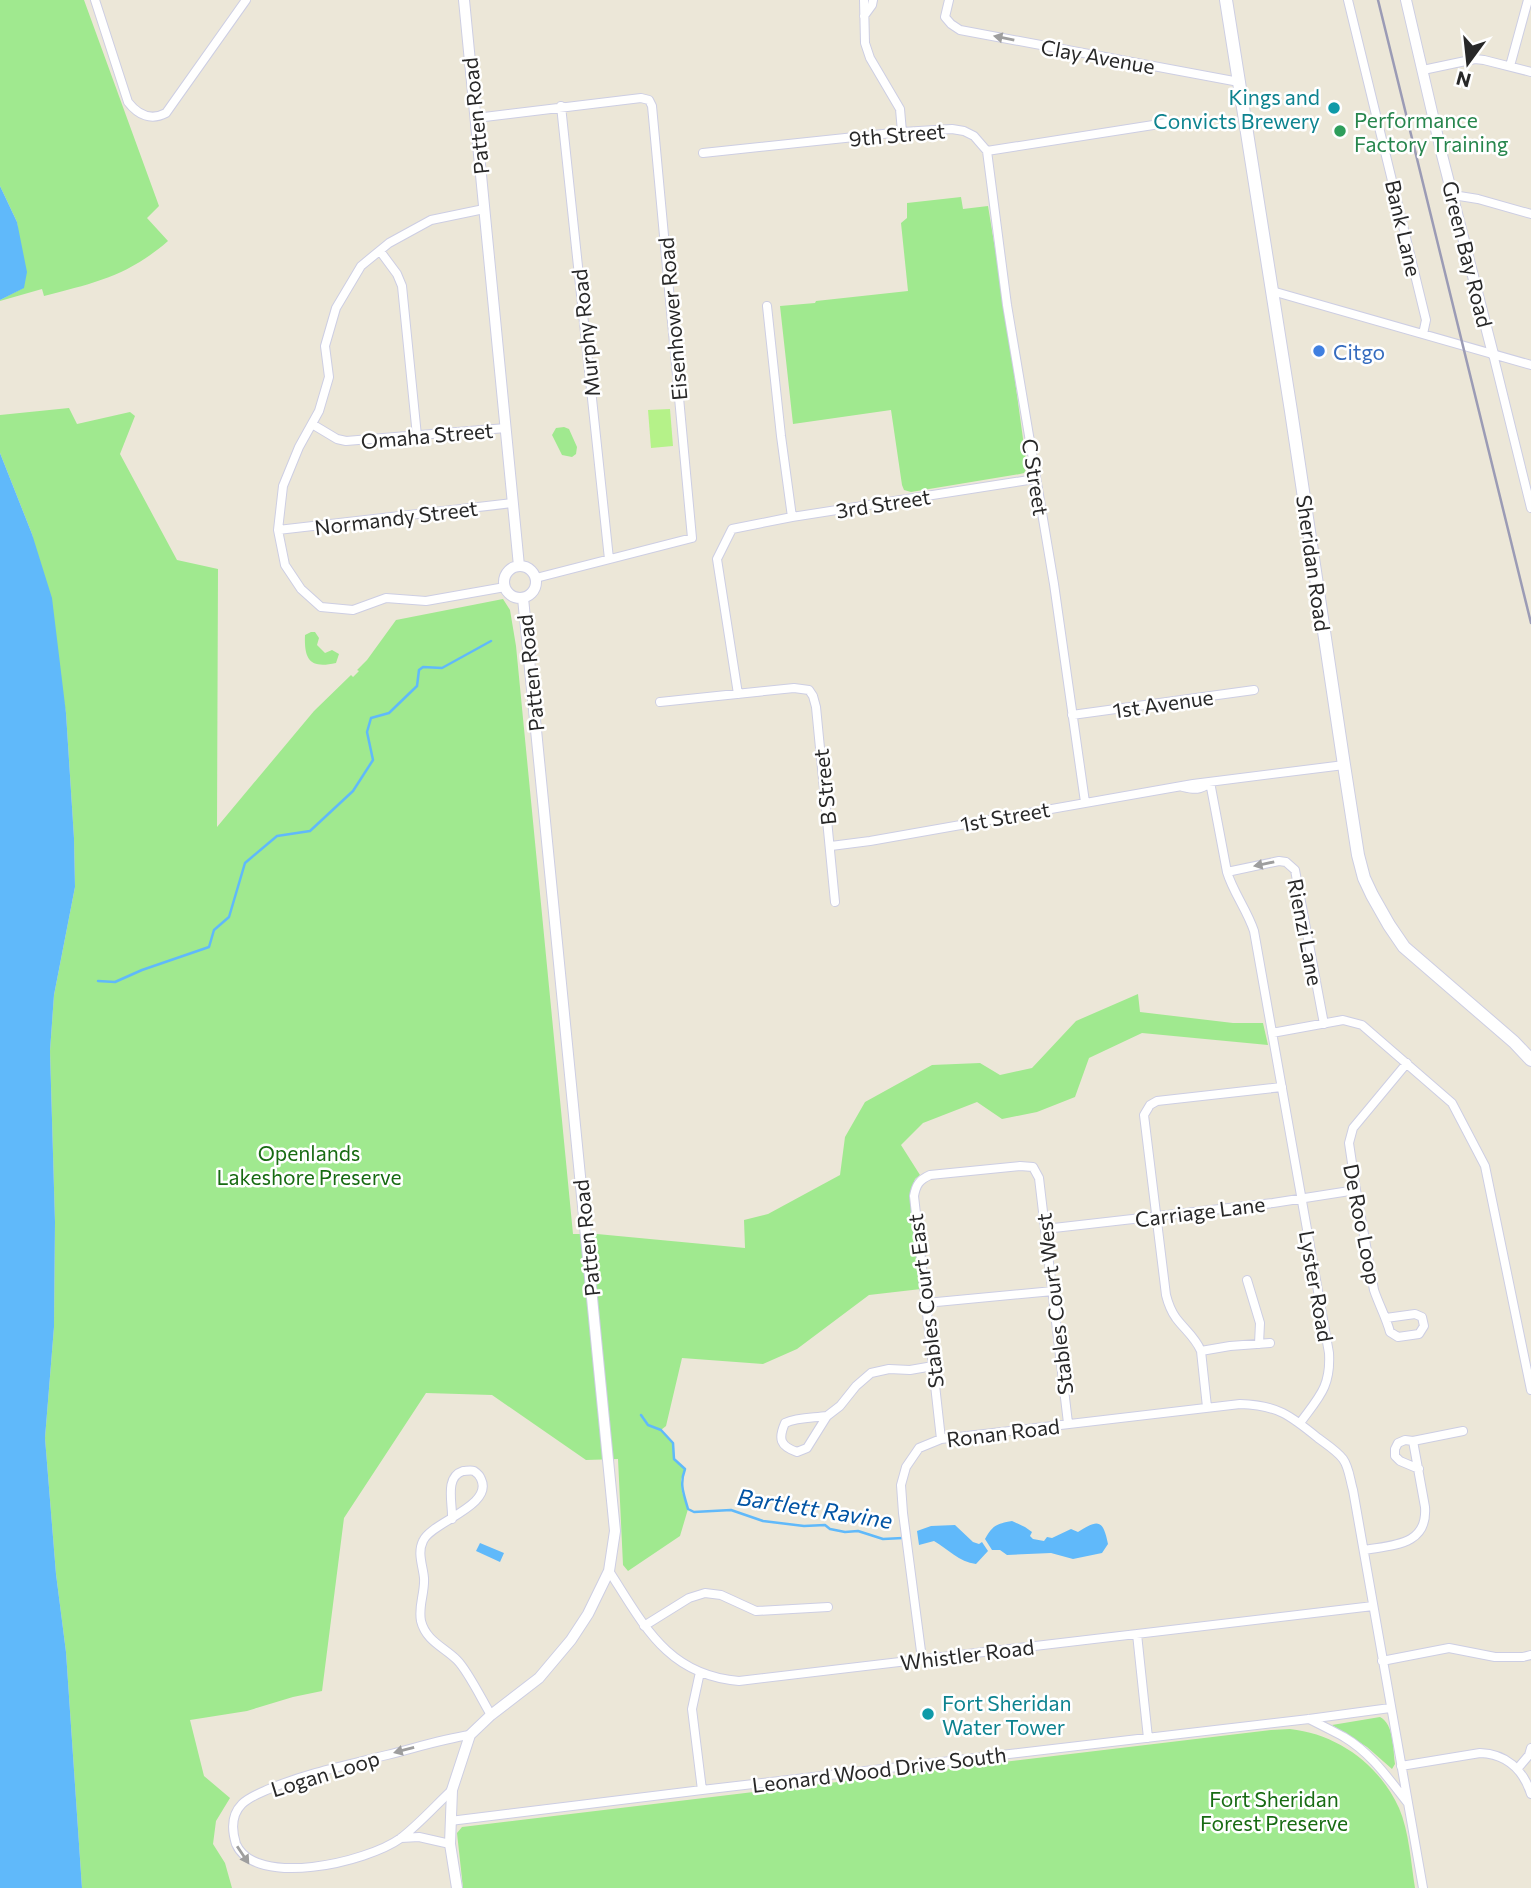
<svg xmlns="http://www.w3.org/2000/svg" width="1531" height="1888" font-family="Commissioner,sans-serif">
	<rect width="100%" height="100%" fill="#ece7d8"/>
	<path fill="#a0e98f" d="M0 0H84L159 206 147 218 168 241C128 276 94 283 44 296L42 289 0 301V300L23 288 17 222 0 186Z
		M961 197 963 209 988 206 1006 315 1027 468 1024 473 1020 474 911 492 904 490 902 485 891 410 793 424 780 306 815 303 816 301 908 291 901 223 907 218V203Z
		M69 408 77 424 130 412 135 416 120 454 177 560 218 569 217 827 314 711 351 675 353 677 359 671 357 670 367 660 396 620 503 599 510 610 516 646 573 1234H597L745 1248 744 1220 768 1214 840 1175 845 1137 865 1102 932 1065 980 1063 1000 1075 1032 1068 1076 1021 1138 994 1140 1012 1233 1023H1263L1268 1045 1142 1033 1089 1058 1075 1097 1037 1112 1002 1119 977 1102 923 1123 901 1145 920 1175 915 1179 910 1194 921 1289 869 1295 797 1349 763 1364 682 1358 666 1426 661 1430 673 1443 674 1459 685 1469 681 1480 682 1492 688 1509 680 1536 628 1571 623 1565 618 1459 586 1460 492 1395 426 1393 344 1518 322 1691 293 1697 247 1711 190 1720 204 1776 230 1798 216 1821 213 1844 225 1863 232 1888H82L66 1652 56 1574 45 1438 54 1327 55 1222 50 1051 54 995 75 887 74 838 66 713 32 534 0 453V415Z
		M564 427 569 429 577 447 576 454 572 457 562 455 552 435 556 428Z
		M311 632H315L319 638 317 645 325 653 332 650 339 654 336 663C310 669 304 660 305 635Z
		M1380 1717C1394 1724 1393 1749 1395 1764L1392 1769 1367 1747 1332 1725Z
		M1290 1729C1337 1734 1379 1764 1399 1808 1409 1831 1411 1863 1415 1888H463L457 1833 462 1827 1271 1730Z"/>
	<path fill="#b5f289" d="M670 409 673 446 651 448 648 410Z"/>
	<path fill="#60b9fa" d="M0 186 17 222 27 272 24 288 0 300Z
		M0 453 32 534 52 598 66 713 74 838 75 887 54 995 50 1051 55 1222 54 1327 45 1438 56 1574 66 1652 82 1888H0Z
		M1012 1521 1025 1527 1032 1532 1030 1536 1033 1539 1044 1541 1047 1537 1052 1538 1071 1529 1078 1532C1098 1519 1103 1519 1108 1544L1102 1553 1073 1559 1051 1553 1007 1555 1000 1550H992L985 1539C993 1525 996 1524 1012 1521Z
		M955 1525 973 1542 979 1544 982 1542 988 1551 976 1564C959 1562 948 1549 934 1541L919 1545 917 1531 931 1526Z
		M480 1543 504 1553 500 1562 476 1551Z"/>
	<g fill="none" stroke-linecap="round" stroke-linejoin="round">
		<path stroke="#60b9fa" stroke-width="2.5" d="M98 981 115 982 142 970 209 947 214 930 229 917 245 863 277 836 310 831 353 791 373 760 367 732 371 718 389 713 417 686 419 670 423 667 442 668 491 641
			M641 1415 648 1425 661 1430 673 1443 674 1459 685 1469C679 1485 684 1494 688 1509L694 1512 731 1510 763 1521 804 1526 825 1525 830 1529 845 1532 858 1531 883 1539 903 1538"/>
		<defs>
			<path id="minor" d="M95 0 128 102C138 115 151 121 166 113L246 0
				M864 0 865 43 870 58 900 109 902 132
				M949 0 945 17 951 24 960 30 1239 82
				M1348 0 1426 320 1423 334
				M864 16 872 5 873 0
				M1510 66 1528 0
				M1423 70 1475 59 1484 60 1531 72
				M561 106 609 559
				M476 118 641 98 649 100 652 106 692 538 536 578
				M987 151 1007 305 1054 584 1085 802
				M703 153 902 132 952 129 964 131 974 136 987 151 1166 123
				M1453 195 1478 199 1531 214
				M484 209 431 220 389 243 361 266 336 308 325 346 329 377 319 411 299 447 283 486 278 530 285 565 301 589 321 607 353 610 386 598 426 601 505 587
				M380 251 397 274 402 286 417 436
				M1272 291 1531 365
				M767 306 781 436 792 517
				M1493 354 1531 508
				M312 424 337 439 346 441 506 428
				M278 530 513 503
				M738 694 717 559 732 529 792 517 1035 479
				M660 702 794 688 809 690 813 696 816 707 835 902
				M1072 715 1254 690
				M1210 782 1227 872C1233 892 1247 910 1254 931L1329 1353C1331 1387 1319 1397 1300 1423
				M1183 787C1195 790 1200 790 1210 783
				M831 846 870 841 1193 784 1344 765
				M1227 872 1279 861 1286 862 1295 870 1324 1024
				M1272 1033 1343 1020 1362 1025 1452 1103 1485 1166 1531 1390
				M1045 1229 1273 1203 1356 1190
				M1247 1280 1260 1323 1259 1344
				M926 1303 1053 1291
				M1386 1318 1415 1314 1422 1317 1424 1326 1419 1334 1398 1337 1390 1332C1386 1317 1379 1305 1374 1290L1356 1190 1349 1143 1353 1128 1407 1063
				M1201 1351 1230 1346 1270 1343
				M1207 1407 1201 1351C1195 1337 1185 1330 1176 1318 1171 1311 1168 1303 1166 1295L1144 1115 1150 1105 1157 1101 1282 1087
				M827 1416 807 1448 797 1452C780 1446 778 1439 785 1423 798 1417 813 1418 827 1416Z
				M827 1416 840 1406 856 1386 871 1373 889 1369 910 1370 933 1366
				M941 1439 914 1196C916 1185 919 1180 930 1175L1020 1166 1033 1167 1039 1178 1068 1423
				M1413 1441 1405 1440 1398 1443 1395 1449V1456L1400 1461 1419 1469
				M452 1519C453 1504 444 1477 463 1471 466 1471 471 1470 474 1471 477 1473 480 1476 481 1479 494 1506 431 1522 423 1541 417 1553 423 1566 424 1578 425 1593 418 1606 421 1621 426 1641 444 1647 457 1660 468 1671 482 1700 491 1715
				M1364 1550C1392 1545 1428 1546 1425 1507L1413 1441 1463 1431
				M609 1571C644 1625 667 1675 739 1681L1373 1606
				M644 1626 689 1598 705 1593 721 1595 756 1611 828 1607
				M1137 1634 1148 1738
				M922 1659 903 1513 901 1485 906 1467 919 1448 941 1439 1240 1404C1277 1405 1290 1415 1318 1438 1326 1444 1337 1451 1343 1459 1349 1467 1350 1480 1353 1490L1423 1888
				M1382 1661 1449 1648 1495 1657H1523L1531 1655
				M700 1672 692 1709 702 1790
				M1309 1719C1321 1725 1333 1731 1344 1737 1371 1753 1388 1778 1407 1802
				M1401 1766 1480 1753C1506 1754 1523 1769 1531 1794
				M1518 1768 1529 1755 1531 1748
				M452 1790C435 1806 419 1824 401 1838 366 1863 255 1888 236 1844 232 1831 231 1815 242 1804 249 1797 260 1793 269 1789 307 1773 347 1765 387 1755 415 1748 442 1739 470 1735
				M450 1821 702 1790 1309 1719 1390 1708
				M401 1838 419 1837 450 1844"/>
			<path id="tertiary" d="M464 0 519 566
				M1406 0 1442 155 1493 354
				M504 582a16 16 0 1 1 32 0a16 16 0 1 1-32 0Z
				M457 1888 450 1844 452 1790 470 1735 491 1715 539 1678 571 1640 588 1614 609 1571 615 1531 523 598"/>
			<path id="secondary" d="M1226 0 1291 411 1344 765 1358 855 1364 878 1372 895 1389 925 1404 947 1514 1042 1531 1060"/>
		</defs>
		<use href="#minor" stroke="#cdcee3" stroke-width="10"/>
		<use href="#tertiary" stroke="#cdcee3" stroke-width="12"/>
		<use href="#secondary" stroke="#cdcee3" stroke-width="14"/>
		<use href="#minor" stroke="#fff" stroke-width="8"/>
		<use href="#tertiary" stroke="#fff" stroke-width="10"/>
		<use href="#secondary" stroke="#fff" stroke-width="12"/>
		<path stroke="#9b9bb5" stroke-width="2.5" d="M1378 0 1531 623"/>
	</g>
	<defs><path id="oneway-solid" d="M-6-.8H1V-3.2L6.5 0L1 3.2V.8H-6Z" transform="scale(1.75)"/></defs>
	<g fill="#9e9e9e">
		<use href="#oneway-solid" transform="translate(1004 38) rotate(-169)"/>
		<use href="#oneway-solid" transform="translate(1264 864) rotate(168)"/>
		<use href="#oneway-solid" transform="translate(404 1750) rotate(165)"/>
		<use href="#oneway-solid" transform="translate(243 1855) rotate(56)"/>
	</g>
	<g fill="#0f9aa8" stroke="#fff" stroke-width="2.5">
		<circle cx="1334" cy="108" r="7"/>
		<circle cx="928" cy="1714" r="7"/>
	</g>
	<circle fill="#2e9e5b" stroke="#fff" stroke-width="2.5" cx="1340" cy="131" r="7"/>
	<circle fill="#3f7fe0" stroke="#fff" stroke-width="2.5" cx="1319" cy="351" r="7"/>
	<g text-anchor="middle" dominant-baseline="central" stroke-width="5" stroke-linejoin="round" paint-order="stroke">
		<g font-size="21" fill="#282828" stroke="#fff">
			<text transform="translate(1098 56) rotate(10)">Clay Avenue</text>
			<text transform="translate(475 116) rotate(-96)">Patten Road</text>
			<text transform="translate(897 134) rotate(-5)">9th Street</text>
			<text transform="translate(1404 228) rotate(77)">Bank Lane</text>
			<text transform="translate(1468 254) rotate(76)">Green Bay Road</text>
			<text transform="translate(672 319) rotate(-95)">Eisenhower Road</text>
			<text transform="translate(585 333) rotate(-96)">Murphy Road</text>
			<text transform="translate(427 435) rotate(-5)">Omaha Street</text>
			<text transform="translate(1036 477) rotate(81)">C Street</text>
			<text transform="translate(883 503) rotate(-9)">3rd Street</text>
			<text transform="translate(396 517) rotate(-7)">Normandy Street</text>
			<text transform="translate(1314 563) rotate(82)">Sheridan Road</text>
			<text transform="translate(530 673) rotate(-96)">Patten Road</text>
			<text transform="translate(1163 703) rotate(-8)">1st Avenue</text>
			<text transform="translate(824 787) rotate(-96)">B Street</text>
			<text transform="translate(1005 816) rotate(-10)">1st Street</text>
			<text transform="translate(1306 932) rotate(79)">Rienzi Lane</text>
			<text transform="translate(1200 1211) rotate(-7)">Carriage Lane</text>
			<text transform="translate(1363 1224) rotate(79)">De Roo Loop</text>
			<text transform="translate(586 1238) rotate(-96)">Patten Road</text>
			<text transform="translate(1317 1286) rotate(80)">Lyster Road</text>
			<text transform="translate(925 1301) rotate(-97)">Stables Court East</text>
			<text transform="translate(1054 1304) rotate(-97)">Stables Court West</text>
			<text transform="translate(1003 1432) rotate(-7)">Ronan Road</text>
			<text transform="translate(967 1654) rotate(-7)">Whistler Road</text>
			<text transform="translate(879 1769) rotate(-7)">Leonard Wood Drive South</text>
			<text transform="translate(325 1773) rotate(-17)">Logan Loop</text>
		</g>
		<g font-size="21" fill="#0d838f" stroke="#fff" text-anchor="end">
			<text x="1320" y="96">Kings and<tspan x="1320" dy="24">Convicts Brewery</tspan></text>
			<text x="942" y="1702" text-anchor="start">Fort Sheridan<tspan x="942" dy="24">Water Tower</tspan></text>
		</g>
		<g font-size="21" fill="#27864d" stroke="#fff" text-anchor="start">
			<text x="1354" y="119">Performance<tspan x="1354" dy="24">Factory Training</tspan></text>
		</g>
		<g font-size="21" fill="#366cbe" stroke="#fff" text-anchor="start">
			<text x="1333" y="351">Citgo</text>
		</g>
		<g font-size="21" fill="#176b12" stroke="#fff">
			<text x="309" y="1152">Openlands<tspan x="309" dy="24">Lakeshore Preserve</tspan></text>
			<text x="1274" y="1798">Fort Sheridan<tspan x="1274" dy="24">Forest Preserve</tspan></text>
		</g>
		<g font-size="23" font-style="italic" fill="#0053a4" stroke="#fff">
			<text transform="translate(815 1508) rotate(9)">Bartlett Ravine</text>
		</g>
	</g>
	<g transform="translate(1468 63) rotate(195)" stroke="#ffffff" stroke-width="5" paint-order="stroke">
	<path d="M0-5L12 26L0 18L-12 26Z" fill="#282828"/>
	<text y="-10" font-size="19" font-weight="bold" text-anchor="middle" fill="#282828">N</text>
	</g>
</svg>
